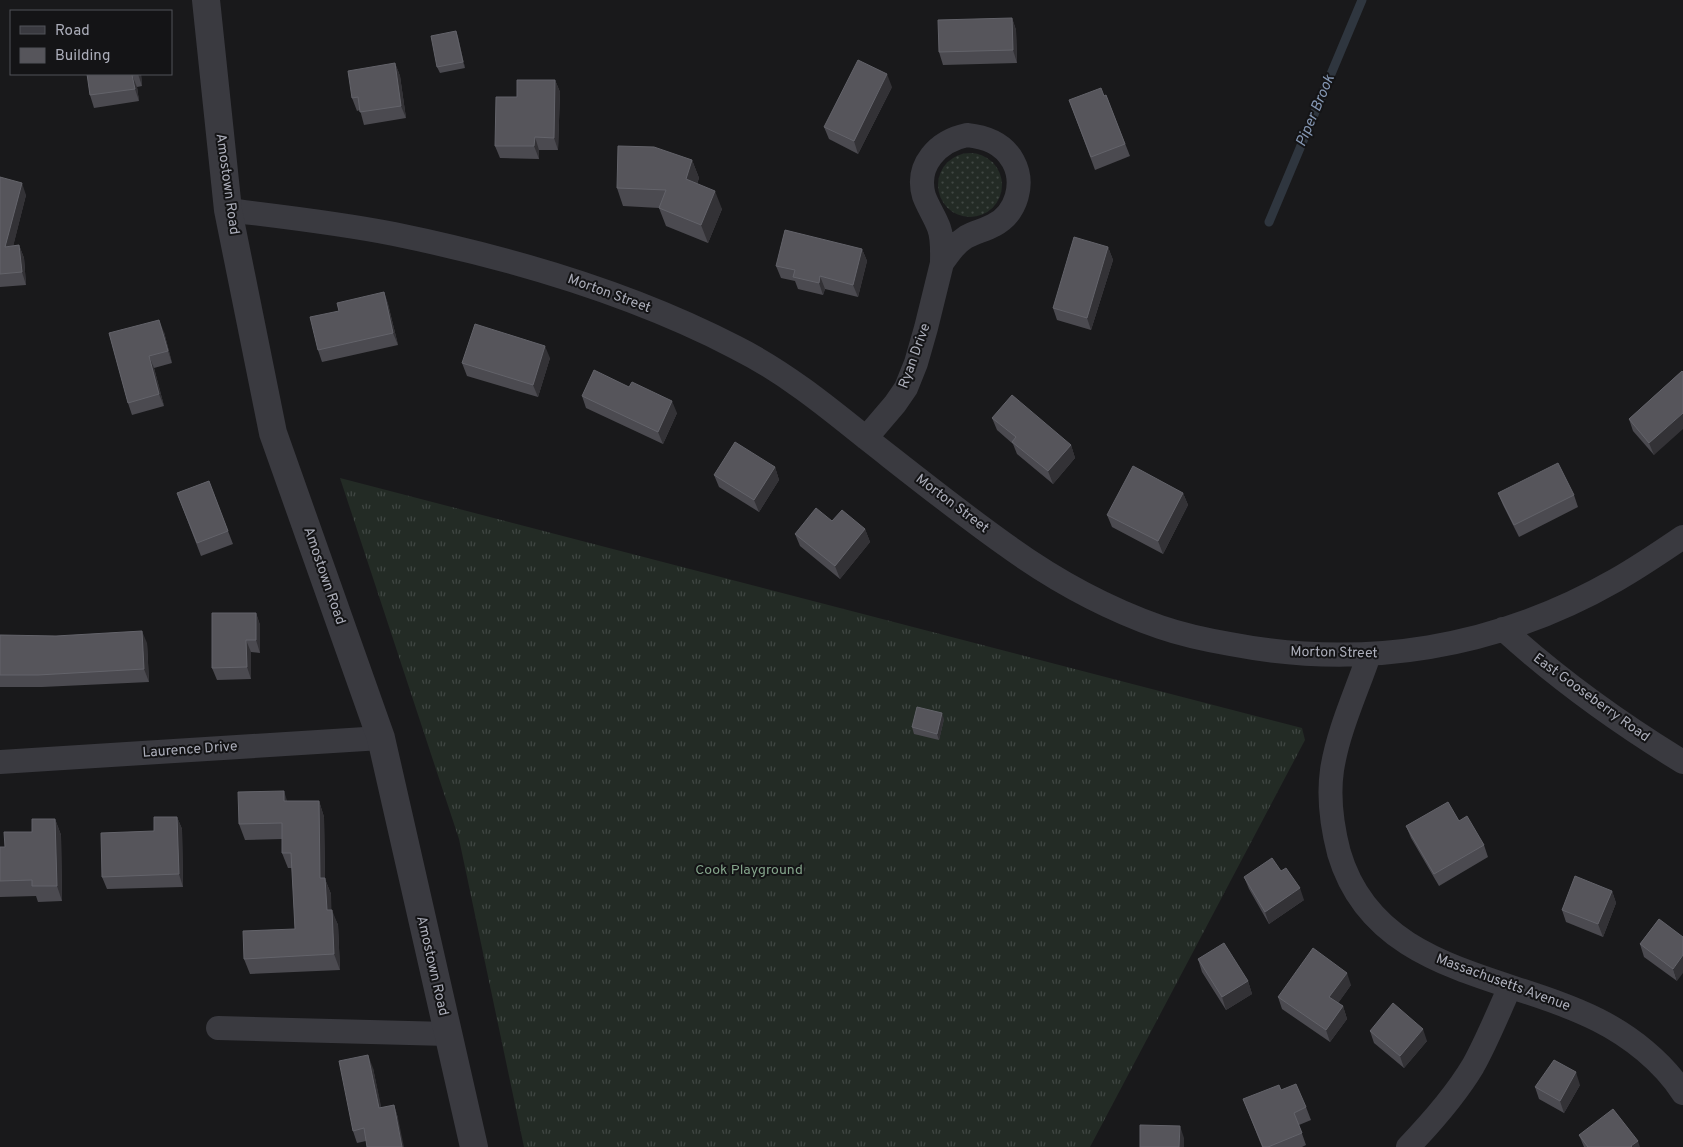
<svg xmlns="http://www.w3.org/2000/svg" width="1683" height="1147" font-family="Overpass,sans-serif">
	<defs>
		<pattern id="grass-tufts" width="24" height="20" patternUnits="userSpaceOnUse" patternTransform="scale(1.25)"><rect width="24" height="20" fill="#232b25"/><path d="M3 7l-1-3M5 7V3M7 7l1-3M15 17l-1-3M17 17v-4M19 17l1-3" fill="none" stroke="#404743"/></pattern>
		<pattern id="garden-dots" width="8" height="8" patternUnits="userSpaceOnUse" patternTransform="scale(1.25)"><rect width="8" height="8" fill="#232b25"/><path d="M2 2h.1M6 6h.1" fill="none" stroke="#404743" stroke-width="1.8" stroke-linecap="round"/></pattern>
	</defs>
	<rect width="100%" height="100%" fill="#19191b"/>
	<path fill="url(#grass-tufts)" d="M340 478 1302 728 1305 740 1090 1147H524L459 839Z"/>
	<path fill="url(#garden-dots)" d="M938 185a32 32 0 1 1 64 0a32 32 0 1 1-64 0Z"/>
	<g fill="none" stroke-linecap="round" stroke-linejoin="round">
		<path stroke="#2f363f" stroke-width="9" d="M1269 222 1362 0"/>
		<path stroke="#3a3a40" stroke-width="24" d="M967 135C986 137 1003 143 1013 161 1025 183 1017 213 994 225 985 230 975 232 966 237 955 244 949 253 942 263 942 251 943 239 939 228 935 217 928 207 924 196 915 165 938 141 967 135Z
			M228 210C284 217 339 223 394 234 511 258 629 292 735 347 783 371 824 404 866 438 912 474 958 511 1006 545 1053 579 1106 608 1160 627 1183 635 1207 640 1230 644 1365 670 1497 648 1616 580 1639 567 1661 552 1683 537
			M866 438 895 404 906 388 916 363 926 328 942 263
			M1503 629C1559 680 1619 723 1683 762
			M1369 655C1356 693 1338 731 1332 770 1328 798 1332 826 1339 853 1374 972 1504 973 1598 1020 1630 1036 1663 1062 1683 1093
			M0 762 381 738
			M218 1028 448 1034
			M1408 1147C1432 1122 1455 1096 1473 1066 1487 1041 1498 1013 1510 987"/>
		<path stroke="#3a3a40" stroke-width="28" d="M206 0 228 210 273 433 381 738 474 1147"/>
	</g>
	<path fill="#4b4a50" d="M1012 18 1016 30 1017 63 943 65 939 52Z
		M456 31 458 37 465 68 440 73 437 67Z
		M395 63 400 76 406 118 364 125 360 110 357 111 352 98Z
		M87 74H141L142 86 137 87 139 101 94 108 90 95Z
		M555 80 560 92 558 150H539V159L500 158 495 146 517 97Z
		M892 87 858 154 829 139 824 127Z
		M1106 95 1130 156 1095 170 1069 100Z
		M692 160 699 178 697 184 722 209 708 243 666 226 659 208 623 206 617 188Z
		M0 177 26 195 13 246 19 245 24 258 26 285 0 287Z
		M1108 247 1113 260 1091 330 1057 320 1053 308Z
		M862 249 867 261 858 297 825 289 823 295 798 289 795 281 781 278 776 266Z
		M384 292 388 304 398 345 322 362 318 350 339 311Z
		M164 332 172 363 154 368 164 406 132 415 128 403 109 333Z
		M550 358 538 397 467 376 462 363Z
		M1682 371 1654 455 1633 431 1629 419Z
		M582 396 677 413 663 444 586 408Z
		M992 418 1071 445 1075 458 1053 484 1017 454 1013 444 997 430Z
		M775 467 779 480 759 512 719 487 714 475Z
		M209 481 233 544 201 556 177 493Z
		M1183 493 1188 505 1163 554 1112 527 1107 515Z
		M1498 493 1574 495 1578 507 1519 537 1503 505Z
		M832 521 865 529 870 542 840 579 800 546 795 534Z
		M256 613 260 625V653L251 652V679L217 680 212 668Z
		M0 635 147 643 149 682 42 687H0Z
		M944 719 939 740 914 734 912 727Z
		M287 801H319L324 817 325 879 331 894V910L338 925 340 970 250 974 244 959 295 929 292 868H288L282 853V839L245 840 239 824Z
		M177 817 182 829 183 887 107 889 102 877 154 831Z
		M55 819 61 835 62 901 38 902 36 896 0 897V847H5Z
		M1459 821 1484 845 1488 857 1439 886 1411 838 1406 826Z
		M1244 877 1304 900 1269 924 1249 889Z
		M1612 891 1616 903 1603 937 1566 922 1562 910Z
		M1659 919 1677 981 1644 957 1640 944Z
		M1198 959 1248 981 1252 994 1226 1010 1202 972Z
		M1351 985 1338 1003 1343 1006 1347 1019 1330 1042 1282 1009 1278 997Z
		M1370 1031 1427 1041 1404 1068 1374 1043Z
		M373 1068 381 1108 394 1105 398 1118 366 1141 357 1143 353 1131Z
		M1580 1085 1564 1113 1539 1099 1535 1087Z
		M1281 1090 1306 1107 1311 1120 1299 1125 1306 1145 1302 1147H1262L1243 1099Z
		M1579 1135 1640 1147H1584Z"/>
	<path fill="#333236" d="M1012 18 1016 30 1017 63 1013 50Z
		M456 31 458 37 465 68 463 62Z
		M395 63 400 76 406 118 401 106Z
		M138 74H141L142 86Z
		M887 74 892 87 858 154 854 141Z
		M132 75 137 87 139 101 135 89Z
		M555 80 560 92 558 150 554 138Z
		M535 137 539 150V159L534 146Z
		M692 160 699 178 692 197 686 179Z
		M22 183 26 195 10 259 5 247Z
		M715 191 722 209 708 243 701 225Z
		M19 245 24 258 26 285 22 272Z
		M1108 247 1113 260 1091 330 1087 318Z
		M862 249 867 261 858 297 853 285Z
		M820 276 825 289 823 295 819 283Z
		M384 292 388 304 398 345 393 333Z
		M159 320 164 332 172 363 168 351Z
		M545 346 550 358 538 397 533 385Z
		M149 356 154 368 164 406 159 394Z
		M672 401 677 413 663 444 658 432Z
		M1683 413V429L1654 455 1649 443Z
		M1071 445 1075 458 1053 484 1048 471Z
		M775 467 779 480 759 512 754 500Z
		M1183 493 1188 505 1163 554 1158 541Z
		M865 529 870 542 840 579 835 566Z
		M256 613 260 625V653L256 640Z
		M142 631 147 643 149 682 144 669Z
		M246 640 251 652V679L247 667Z
		M942 713 944 719 939 740 937 734Z
		M284 791 289 807 284 801Z
		M319 801 324 817 325 879 331 894 332 926 327 910 320 878Z
		M177 817 182 829 183 887 179 874Z
		M55 819 61 835 62 901 57 886Z
		M1300 888 1304 900 1269 924 1265 912Z
		M1612 891 1616 903 1603 937 1598 924Z
		M332 910 338 925 340 970 334 954Z
		M1683 955V973L1677 981 1673 969Z
		M1347 973 1351 985 1334 1009 1329 997Z
		M1248 981 1252 994 1226 1010 1222 997Z
		M1343 1006 1347 1019 1330 1042 1326 1030Z
		M1423 1029 1427 1041 1404 1068 1400 1056Z
		M368 1055 373 1068 384 1120 379 1108Z
		M1576 1072 1580 1085 1564 1113 1560 1101Z
		M394 1105 398 1118 404 1147H402Z
		M1180 1126 1184 1138V1147H1179Z
		M1638 1141 1640 1147H1632L1631 1146Z"/>
	<path fill="#56555b" stroke="#63636a" d="M1012 18 1013 50 939 52 938 20Z
		M456 31 463 62 437 67 431 36Z
		M858 60 887 74 854 141 824 127Z
		M395 63 401 106 360 112 358 97 352 98 348 71Z
		M87 74H138L132 75 135 89 90 95Z
		M517 80H555L554 138 535 137 534 146H495L496 97H517Z
		M1101 88 1104 96 1106 95 1125 144 1091 157 1069 100Z
		M618 146 654 147 692 160 686 179 715 191 701 225 659 208 666 190 617 188Z
		M0 177 22 183 5 247 19 245 22 272 0 274Z
		M785 230 862 249 853 285 820 276 819 283 793 277 795 270 776 266Z
		M1074 237 1108 247 1087 318 1053 308Z
		M384 292 393 333 318 350 310 317 339 311 337 303Z
		M159 320 168 351 149 356 159 394 128 403 109 333Z
		M475 324 545 346 533 385 462 363Z
		M594 370 629 387 632 382 672 401 658 432 582 396Z
		M1682 371 1683 372V413L1649 443 1629 419Z
		M1012 395 1071 445 1048 471 1012 442 1016 437 992 418Z
		M735 442 775 467 754 500 714 475Z
		M1558 463 1574 495 1514 525 1498 493Z
		M1133 466 1183 493 1158 541 1107 515Z
		M209 481 228 531 197 543 177 493Z
		M816 508 832 521 842 510 865 529 835 566 795 534Z
		M212 613H256V640H246L247 667 212 668Z
		M142 631 144 669 38 675H0V635L56 636Z
		M917 707 942 713 937 734 912 727Z
		M284 791V801H319L320 878H325L327 910H332L334 954 244 959 243 931 295 929 291 853H282V823L239 824 238 792Z
		M1448 802 1459 821 1467 816 1484 845 1434 874 1406 826Z
		M154 817H177L179 874 102 877 101 833 154 831Z
		M32 819H55L57 886H32V880L0 881V847H5L4 832H32Z
		M1272 858 1281 871 1286 868 1300 888 1265 912 1244 877Z
		M1575 876 1612 891 1598 924 1562 910Z
		M1659 919 1683 937V955L1673 969 1640 944Z
		M1224 943 1248 981 1222 997 1198 959Z
		M1313 948 1347 973 1329 997 1343 1006 1326 1030 1278 997Z
		M1393 1003 1423 1029 1400 1056 1370 1031Z
		M368 1055 379 1108 394 1105 402 1147H367L364 1128 353 1131 339 1061Z
		M1554 1060 1576 1072 1560 1101 1535 1087Z
		M1296 1084 1306 1107 1294 1113 1302 1133 1268 1147H1263L1243 1099 1279 1085 1281 1090Z
		M1613 1109 1638 1141 1631 1146 1632 1147H1588L1579 1135Z
		M1140 1125 1180 1126 1179 1147H1140Z"/>
	<g text-anchor="middle" dominant-baseline="central" stroke-width="4" stroke-linejoin="round" paint-order="stroke">
		<g font-size="14" fill="#acaeba" stroke="#141416">
			<text transform="translate(227 184) rotate(82)">Amostown Road</text>
			<text transform="translate(609 294) rotate(20)">Morton Street</text>
			<text transform="translate(915 356) rotate(-70)">Ryan Drive</text>
			<text transform="translate(952 504) rotate(37)">Morton Street</text>
			<text transform="translate(324 576) rotate(71)">Amostown Road</text>
			<text transform="translate(1334 653) rotate(1)">Morton Street</text>
			<text transform="translate(1591 698) rotate(36)">East Gooseberry Road</text>
			<text transform="translate(190 750) rotate(-4)">Laurence Drive</text>
			<text transform="translate(432 966) rotate(77)">Amostown Road</text>
			<text transform="translate(1503 983) rotate(20)">Massachusetts Avenue</text>
		</g>
		<g font-size="14" fill="#84a48b" stroke="#141416">
			<text x="749" y="870">Cook Playground</text>
		</g>
		<g font-size="15" font-style="italic" fill="#8597b3" stroke="#141416">
			<text transform="translate(1316 111) rotate(-67)">Piper Brook</text>
		</g>
	</g>
	<rect x="10" y="10" width="162" height="65" fill="#141416" stroke="#515258"/>
	<rect x="20" y="26" width="25" height="8" fill="#3a3a40" stroke="#515258"/>
	<text x="55" y="35" font-size="15" fill="#acaeba">Road</text>
	<rect x="20" y="48" width="25" height="15" fill="#56555b" stroke="#515258"/>
	<text x="55" y="60" font-size="15" fill="#acaeba">Building</text>
</svg>
